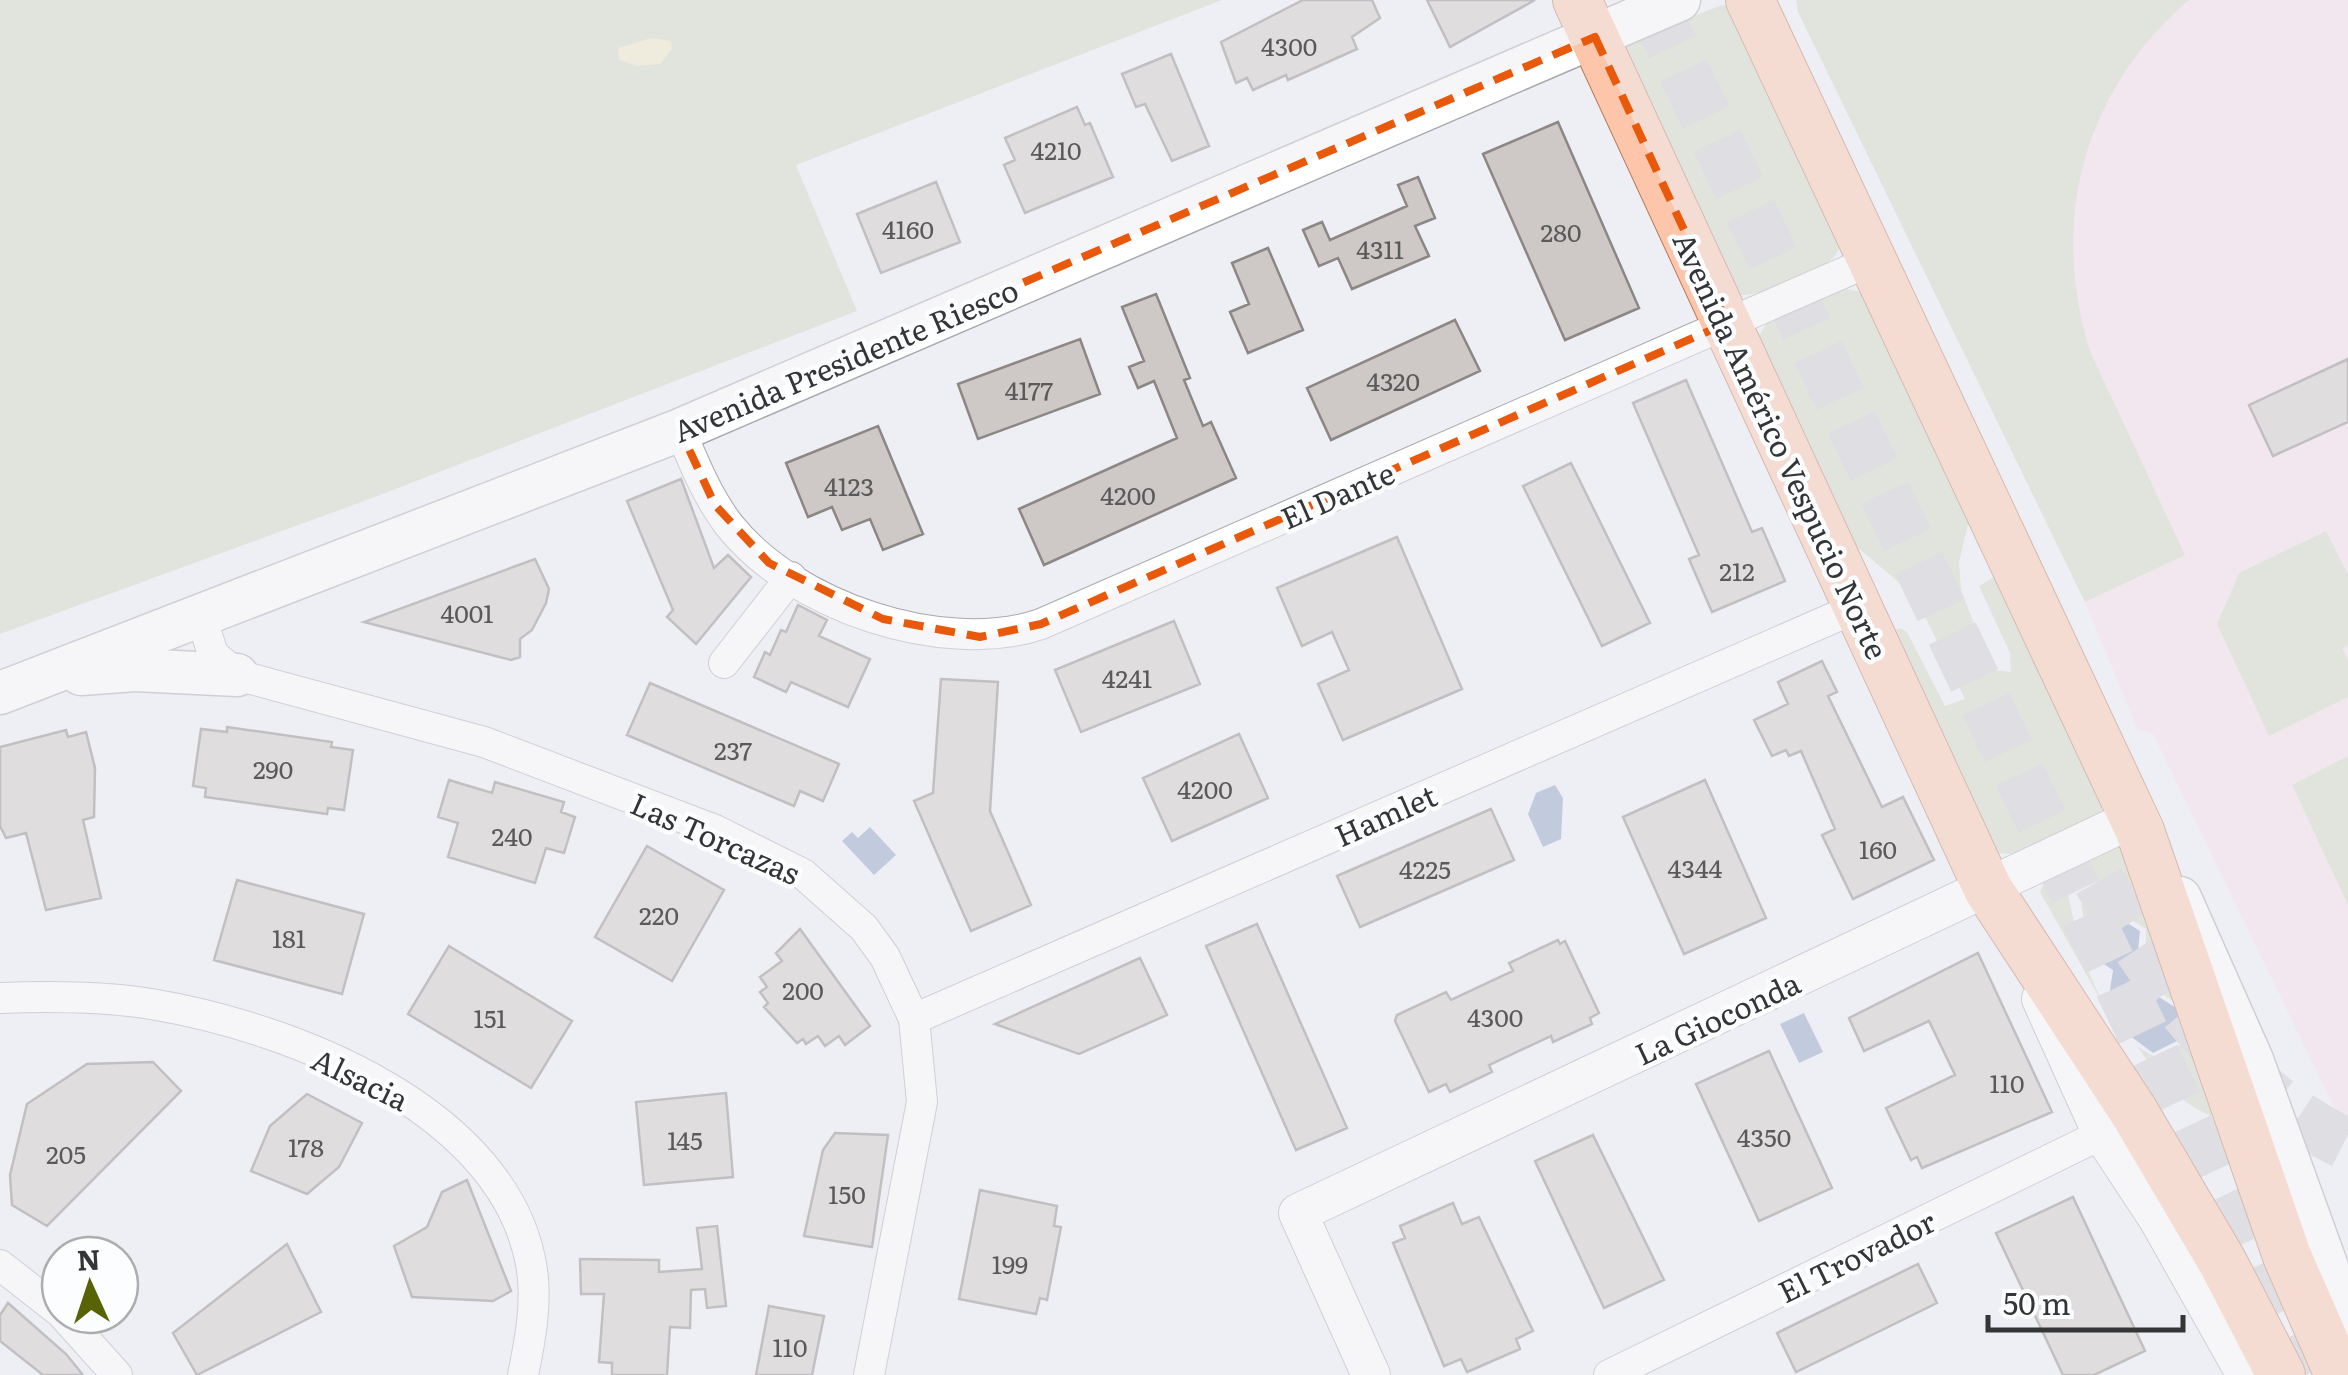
<svg xmlns="http://www.w3.org/2000/svg" width="2348" height="1375" font-family="Literata,serif">
	<rect width="100%" height="100%" fill="#eeeff4"/>
	<path fill="#f7dee7" d="M1796 0H2348V1136L2153 734 2137 729 2085 602 1798 12Z"/>
	<path fill="#ced8c2" d="M0 0H1222L796 165 857 311 367 500 0 634Z
		M1796 0H2189C2084 90 2049 220 2090 351L2185 555 2085 602 1798 12Z
		M1722 5 1729 6 1840 239C1839 248 1838 254 1831 260 1816 272 1751 301 1735 294L1625 49 1636 38Z
		M1847 289 1867 293 1969 521 1959 562 1961 590 1992 670 2011 672 2010 653 1979 586 2000 574 2102 798 2101 815 2014 854 1996 853 1890 631 1900 628 1907 632 1945 706 1965 699 1915 596 1851 542 1758 338 1768 320Z
		M2326 531 2348 574V645L2342 648 2348 660V697L2269 736 2217 624 2239 573Z
		M2348 756V905L2292 785Z
		M2124 842 2135 848 2228 1117C2210 1120 2186 1104 2174 1091L2190 1080 2183 1063 2158 1076 2137 1046 2156 1058 2181 1044 2184 1009 2164 995 2165 971 2146 955V929L2118 912 2091 925 2088 940 2081 905 2102 892 2096 878 2077 887 2075 865Z
		M2063 870 2081 955 2104 1006 2040 892 2045 881Z"/>
	<path fill="#f0e6c1" d="M651 38 671 41 672 48 661 64 638 66 619 60 618 48Z"/>
	<path fill="#8d9fc1" d="M1555 785 1563 798 1561 839 1543 847 1528 814 1536 793Z
		M870 827 896 855 874 875 842 841 852 832 858 838Z
		M2115 915 2140 931 2137 960 2160 972 2159 997 2181 1011 2177 1041 2153 1053 2129 1035 2133 1009 2109 996 2113 970 2088 954 2091 927Z
		M1804 1013 1823 1052 1799 1063 1780 1024Z"/>
	<path fill="#cec8c6" stroke="#8c8685" stroke-width="2.5" d="M1303 0H1372L1380 18 1352 37 1357 49 1288 80 1286 75 1253 90 1247 78 1236 83 1221 42Z
		M1427 0H1535L1450 47Z
		M1171 54 1209 146 1172 161 1145 104 1136 107 1122 74Z
		M1077 107 1085 125 1090 123 1113 177 1025 213 1004 165 1015 160 1005 138Z
		M1558 122 1639 308 1565 340 1483 154Z
		M1418 177 1435 218 1415 226 1429 256 1352 289 1338 258 1319 266 1303 230 1322 222 1330 240 1407 206 1398 185Z
		M936 182 960 242 881 273 857 214Z
		M1268 248 1303 330 1248 353 1230 312 1249 304 1232 263Z
		M1156 294 1190 378 1184 380 1203 426 1211 422 1236 478 1044 565 1019 509 1177 438 1154 381 1138 388 1129 367 1144 361 1122 307Z
		M1455 320 1480 371 1331 440 1307 388Z
		M1080 339 1100 394 978 439 958 384Z
		M2348 359V422L2273 456 2249 405Z
		M1686 380 1752 532 1762 528 1785 581 1712 612 1689 559 1699 555 1633 403Z
		M878 426 923 534 883 550 870 519 842 530 832 507 808 517 786 463Z
		M1571 463 1650 623 1602 646 1523 486Z
		M681 479 714 568 728 555 751 577 696 644 667 617 673 610 627 501Z
		M1397 537 1462 689 1343 740 1318 684 1349 670 1332 632 1302 646 1277 588Z
		M535 559 549 589 546 603 532 630 520 639V657L511 660 364 622Z
		M798 605 827 620 819 636 870 659 848 707 791 682 786 692 754 677 765 652 770 655 781 630 786 632Z
		M1174 621 1200 684 1081 732 1055 670Z
		M1822 661 1837 692 1828 696 1882 807 1903 797 1934 860 1853 899 1822 835 1835 829 1801 751 1789 756 1786 750 1772 756 1754 720 1788 704 1778 682Z
		M941 679 998 682 990 811 1031 905 971 931 914 801 933 793Z
		M650 683 839 764 823 801 800 791 794 806 627 735Z
		M227 727 332 742 331 747 353 750 344 810 328 808 327 814 205 797 206 788 193 786 201 729 227 732Z
		M66 730 68 737 86 732 95 768 94 817 83 820 101 898 46 910 26 833 6 838 0 826V747Z
		M1239 734 1268 798 1172 841 1143 778Z
		M449 780 492 793 495 782 564 802 561 812 575 817 564 853 546 848 535 883 448 857 458 823 438 817Z
		M1705 780 1766 918 1684 954 1623 817Z
		M1491 809 1514 860 1360 927 1337 876Z
		M647 846 724 890 672 981 595 937Z
		M237 880 364 914 342 994 214 960Z
		M1257 924 1347 1128 1296 1150 1206 946Z
		M800 929 870 1026 845 1045 839 1036 825 1046 818 1036 806 1044 803 1039 797 1043 764 1007 768 1003 760 992 767 987 760 977 782 961 776 953Z
		M1558 940 1560 944 1565 941 1599 1013 1590 1018 1592 1024 1553 1042 1551 1036 1489 1065 1492 1072 1450 1092 1446 1084 1429 1092 1395 1021 1397 1015 1446 992 1451 1000 1513 971 1509 963Z
		M449 946 572 1021 531 1088 408 1014Z
		M1978 953 2052 1112 1922 1168 1917 1157 1911 1160 1886 1108 1955 1075 1929 1021 1864 1051 1849 1018Z
		M1140 958 1167 1015 1079 1054 995 1024Z
		M1769 1051 1832 1188 1759 1221 1696 1084Z
		M153 1062 181 1091 47 1226 12 1205 10 1175 27 1104 87 1064Z
		M726 1093 733 1177 644 1185 636 1102Z
		M307 1094 362 1123 339 1167 307 1194 251 1171 270 1126Z
		M835 1133 888 1135 872 1247 804 1236 823 1150Z
		M1593 1135 1664 1280 1604 1308 1535 1161Z
		M467 1180 511 1291 493 1301 412 1297 394 1246 427 1227 442 1192Z
		M980 1190 1057 1206 1054 1226 1061 1227 1047 1300 1040 1298 1036 1314 959 1299Z
		M2073 1197 2145 1351 2094 1375H2063L1996 1233Z
		M1453 1203 1462 1224 1479 1217 1533 1331 1516 1339 1520 1349 1467 1372 1461 1359 1444 1366 1393 1243 1405 1238 1400 1226Z
		M717 1226 726 1306 707 1308 705 1289 691 1290 690 1328 670 1327 667 1375H612V1363L599 1362 604 1294H581L580 1259 659 1260V1272L702 1269 697 1228Z
		M287 1244 321 1312 197 1375 173 1333Z
		M1918 1264 1937 1303 1796 1372 1777 1333Z
		M8 1303 66 1354 83 1375H43L0 1341V1315Z
		M769 1306 824 1316 812 1375H756Z"/>
	<g fill="none" stroke-linecap="round" stroke-linejoin="round">
		<path stroke="#c9cace" stroke-width="52" stroke-dasharray="52 26" stroke-linecap="butt" d="M1650 0 2306 1375
			M2099 881C2159 988 2235 1091 2348 1145"/>
		<defs>
			<path id="minor" d="M680 430C694 463 707 496 729 525 793 606 943 657 1041 624L1875 259
				M200 613 213 654 237 675 484 742 715 830 803 874 864 928 885 957 914 1019 922 1102 869 1375
				M724 663 791 577
				M0 998C50 996 102 996 151 1004 290 1027 508 1110 532 1270 537 1304 530 1341 523 1375
				M914 1019 1856 608
				M0 1265 60 1312
				M63 1315 117 1375
				M1609 1375 2102 1134"/>
			<path id="tertiary" d="M2041 999 2102 1134 2158 1219 2246 1375
				M1371 1375 1298 1213 2134 818"/>
			<path id="secondary" d="M81 674 135 670 237 675
				M0 693 680 430 1679 0
				M2180 898 2252 1060 2348 1325"/>
			<path id="primary" d="M1577 0 1988 889 2134 1112 2223 1263 2281 1375
				M1750 0 2140 831 2287 1256 2339 1375"/>
		</defs>
		<use href="#minor" stroke="#a8a9ae" stroke-width="32"/>
		<use href="#tertiary" stroke="#a8a9ae" stroke-width="40"/>
		<use href="#secondary" stroke="#a8a9ae" stroke-width="45"/>
		<use href="#primary" stroke="#b57b5d" stroke-width="50"/>
		<use href="#minor" stroke="#fff" stroke-width="30"/>
		<use href="#tertiary" stroke="#fff" stroke-width="38"/>
		<use href="#secondary" stroke="#fff" stroke-width="42"/>
		<use href="#primary" stroke="#fdc6aa" stroke-width="48"/>
	</g>
	<path d="M0 0H2348V1375H0ZM1595 37 1727 323 1041 624 980 637 883 619 769 563 715 505 680 430Z" fill="#eeeff4" fill-opacity=".55" fill-rule="evenodd"/>
	<path fill="none" stroke="#e8590c" stroke-width="8" stroke-dasharray="20 12" stroke-linejoin="round" d="M1595 37 1727 323 1041 624 980 637 883 619 769 563 715 505 680 430Z"/>
	<g text-anchor="middle" dominant-baseline="central" stroke-width="9" stroke-linejoin="round" paint-order="stroke">
		<g font-size="25" fill="#5a5a5b">
			<text x="1289" y="45">4300</text>
			<text x="1056" y="149">4210</text>
			<text x="908" y="228">4160</text>
			<text x="1561" y="231">280</text>
			<text x="1380" y="248">4311</text>
			<text x="1393" y="380">4320</text>
			<text x="1029" y="389">4177</text>
			<text x="849" y="485">4123</text>
			<text x="1128" y="494">4200</text>
			<text x="1737" y="570">212</text>
			<text x="467" y="612">4001</text>
			<text x="1127" y="677">4241</text>
			<text x="733" y="749">237</text>
			<text x="273" y="768">290</text>
			<text x="1205" y="788">4200</text>
			<text x="512" y="835">240</text>
			<text x="1878" y="848">160</text>
			<text x="1695" y="867">4344</text>
			<text x="1425" y="868">4225</text>
			<text x="659" y="914">220</text>
			<text x="289" y="937">181</text>
			<text x="803" y="989">200</text>
			<text x="1495" y="1016">4300</text>
			<text x="490" y="1017">151</text>
			<text x="2007" y="1082">110</text>
			<text x="1764" y="1136">4350</text>
			<text x="685" y="1139">145</text>
			<text x="306" y="1146">178</text>
			<text x="66" y="1153">205</text>
			<text x="847" y="1193">150</text>
			<text x="1010" y="1263">199</text>
			<text x="790" y="1346">110</text>
		</g>
		<g font-size="30" fill="#343537" stroke="#fcfdff">
			<text transform="translate(845 359) rotate(-23)">Avenida Presidente Riesco</text>
			<text transform="translate(1782 445) rotate(65)">Avenida Américo Vespucio Norte</text>
			<text transform="translate(1337 494) rotate(-24)">El Dante</text>
			<text transform="translate(1385 814) rotate(-24)">Hamlet</text>
			<text transform="translate(716 837) rotate(24)">Las Torcazas</text>
			<text transform="translate(1717 1017) rotate(-25)">La Gioconda</text>
			<text transform="translate(361 1078) rotate(26)">Alsacia</text>
			<text transform="translate(1856 1255) rotate(-26)">El Trovador</text>
		</g>
	</g>
	<g transform="translate(90 1285) rotate(357)"><circle r="48" fill="#fcfdff" stroke="#acadaf" stroke-width="2.5"/>
	<path d="M0-8L18 38L0 25L-18 38Z" fill="#576305"/>
	<text y="-15" font-size="28" font-weight="bold" text-anchor="middle" fill="#343537">N</text>
	</g>
	<path d="M1988 1315v15h195v-15" fill="none" stroke="#343537" stroke-width="5"/>
	<text x="2003" y="1315" font-size="30" fill="#343537" stroke="#fcfdff" stroke-width="8" paint-order="stroke">50 m</text>
</svg>
